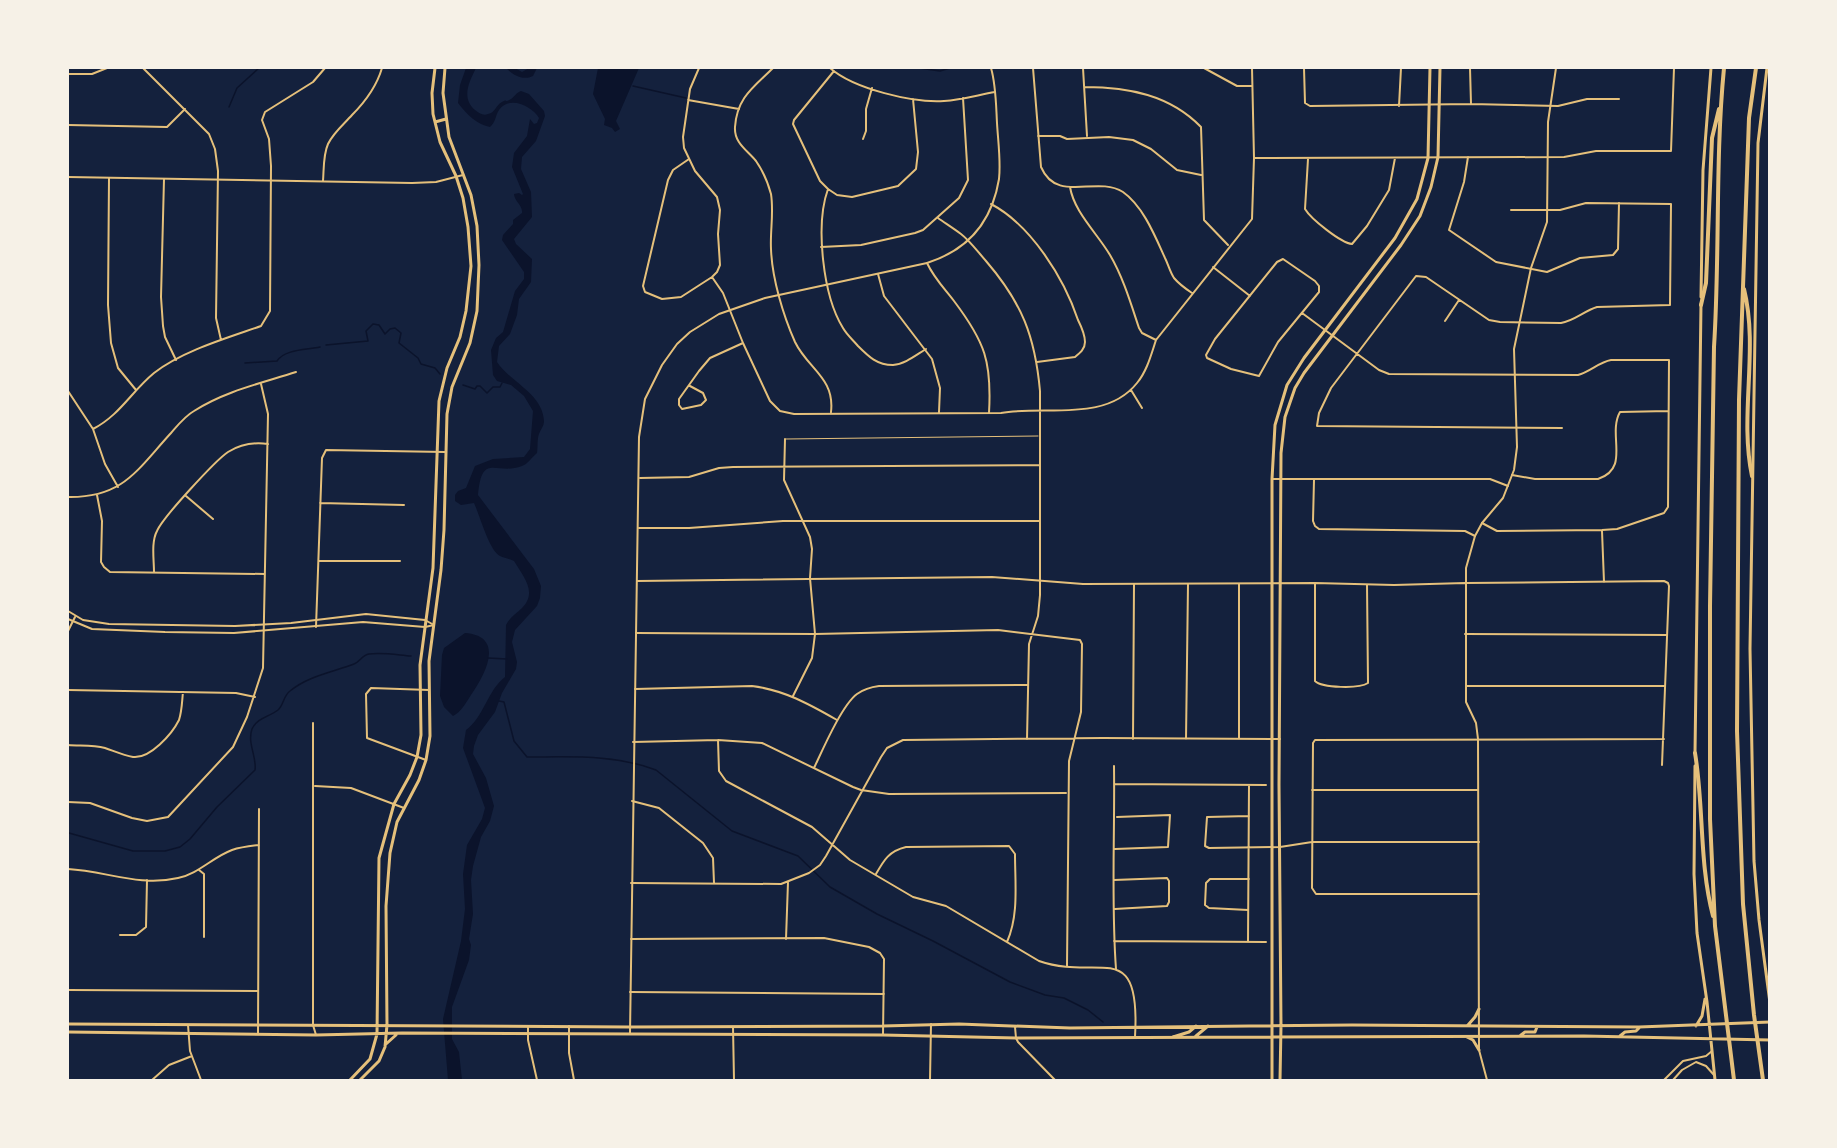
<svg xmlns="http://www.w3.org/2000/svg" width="1837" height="1148" font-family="'Source Sans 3',sans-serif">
	<rect width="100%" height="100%" fill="#14213d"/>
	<path fill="#0b132b" d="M466 68H476C469 82 461 98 475 110 479 113 483 116 488 114 495 113 496 105 502 102 509 98 503 104 511 99 515 96 516 93 521 91L529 94 544 111 545 116 536 141 522 157 521 169 531 192 532 217 514 239 516 244 532 259 531 282 519 299 517 315 510 334 499 346 497 362C510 382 543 394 544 421 544 426 541 429 539 434 537 439 538 447 537 453 532 457 528 464 522 466 496 476 482 451 478 495L534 569 541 586 540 598 537 606 515 630 512 642 517 662 516 669 502 693 495 712 478 735 474 746 473 754 486 778 494 806 490 821 481 837 473 866 471 880 473 914 469 939 471 945 469 960 452 1007V1039L459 1052 462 1080H448L443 1019 461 941 465 909 463 874 467 845 482 819 485 808 463 748 466 730C484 717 487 691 505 677L506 625C510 617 516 614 522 608 538 592 523 576 514 561 510 559 504 558 500 556 489 550 480 516 474 503L461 505 455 501V495L458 491 466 488 475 466 493 459 524 457 530 449 533 411 524 396 511 385 497 381 493 375 491 350 496 338 503 332 515 291 524 279V272L502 240 503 235 513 224V220L522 213C523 205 514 201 514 194L519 193 522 195 523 194 512 167 514 153 527 136 530 119 534 124 537 123 539 118C532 106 509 95 499 110 495 116 496 122 490 127 478 125 466 114 458 103L460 85Z
		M506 68H515L522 72 529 68H537L533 76C523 81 513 75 506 68Z
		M598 68H639L616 121 620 129 615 132 612 128 604 125 605 119 593 94Z
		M465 633C506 636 485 675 471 695 466 703 461 712 453 716L444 707 440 696 442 655 444 648Z"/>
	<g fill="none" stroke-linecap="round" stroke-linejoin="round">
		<path stroke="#0b132b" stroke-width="1.5" d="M919 68 940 71 950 68
			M633 86 686 98
			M229 107 237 88 259 68
			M326 345 368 341 366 331 373 324 379 325 385 334 390 329 395 328 401 333 399 343 418 358 421 364 435 368 440 374
			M245 363 277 361C285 349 307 350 320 347
			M463 385 475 389 477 386H480L487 393 493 387H500L502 383
			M488 658 507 659
			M499 701 504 702 514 741 527 757C572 757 614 754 656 770L732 831 798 856 830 887 877 914 933 941 1010 982 1045 995 1064 998 1088 1010 1103 1022
			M69 833 133 851H165L180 847 190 839 217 807 255 770C257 757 247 743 252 729 257 718 269 717 278 710 284 705 283 696 290 691 308 676 333 672 354 664 360 662 362 655 369 654 382 652 398 655 411 656"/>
		<path stroke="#e5c07b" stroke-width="1" d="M786 439 1038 436"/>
		<path stroke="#e5c07b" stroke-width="2" d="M143 68 209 134 215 149 218 171 216 318 221 340
			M773 68C754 87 737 97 735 127 734 143 747 150 756 161 763 171 768 183 771 194 774 213 770 231 771 249 772 278 783 315 795 342 808 369 835 378 831 412
			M830 68C854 89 913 103 944 101 961 100 978 95 995 92
			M1033 68 1041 167C1057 204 1096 175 1123 192 1143 206 1155 236 1165 258 1168 264 1170 272 1174 278 1179 284 1186 289 1192 293
			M1083 68 1087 136
			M1204 68 1237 86H1252
			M1304 68 1305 103 1310 106 1471 104 1558 106 1587 99H1619
			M1470 68 1471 104
			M834 71 794 120 793 124 820 181 828 189 837 195 852 197 898 186 916 169 918 152 913 99
			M68 74H92L107 68
			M1085 87C1128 87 1170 95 1201 127L1204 220 1228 245
			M688 100 739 109
			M1399 106 1401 68
			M68 125 167 127 185 109
			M1038 136H1060L1067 139 1109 137 1133 140 1151 149 1177 170 1201 175
			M863 139 866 131V109L872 88
			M1468 157 1464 182 1449 230 1496 262 1547 272 1580 258 1613 255 1618 249 1619 203
			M1255 158 1564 157 1596 151H1671L1674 68
			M689 159 673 170 668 180 643 286 645 292 662 299 681 297 712 277 717 272 720 265 718 234 720 210 717 197 695 171 684 148 683 137 690 89 699 68
			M1308 159 1305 209C1311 219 1341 243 1352 244L1367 226 1389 190 1395 158
			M109 178 108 305 111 343 118 368 136 390
			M164 179 161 297 163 326 165 337 176 360
			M323 181C324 169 323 155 328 144 333 133 344 124 352 115 365 102 377 85 382 68
			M1070 187C1074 212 1097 233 1110 255 1123 277 1131 304 1139 328L1142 333 1156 340
			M828 189C815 225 823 296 843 328 847 335 853 340 858 346 869 357 877 365 893 365 905 364 916 355 926 349
			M991 204C1031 225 1064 278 1078 320 1081 326 1085 335 1085 342 1085 349 1080 353 1075 357L1037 362
			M1511 210H1560L1586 203 1671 204 1670 305 1597 307C1584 311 1574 321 1561 323L1500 322 1489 320 1426 277 1416 276 1331 388 1319 413 1317 426 1562 428
			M938 218C945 223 953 228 961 234 970 241 978 252 986 261 1022 303 1035 336 1040 391V595L1038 616 1029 644 1027 739
			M821 247 861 245 915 233 923 230 959 198 968 180 963 98
			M1283 259 1315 281 1319 286V292L1278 342 1259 376 1231 369 1207 358 1206 355 1215 339 1277 262Z
			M927 263C934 278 944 288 954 301 985 342 992 362 989 413
			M1213 267 1250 296
			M878 274 884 296 932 359 940 388 939 412
			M712 277 723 293 743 343 770 401 780 411 794 414 1001 413C1045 405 1105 423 1137 383 1147 371 1151 355 1156 340L1252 219 1254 158 1252 68
			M1302 313 1379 370 1389 374 1578 375C1590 372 1599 362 1611 360H1669L1668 507 1664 513 1617 529 1602 530 1497 531 1482 523
			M1445 321 1459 300
			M690 386 703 393 706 400 701 405 682 409 679 405V399L699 371 710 358 743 343
			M1131 390 1142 408
			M68 391 93 429 105 464 118 487
			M93 429C120 415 131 392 154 373 182 351 227 338 261 326L270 311 271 166 269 139 262 120 265 112 313 82 325 68
			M785 439 784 480 810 537 812 549 810 578 815 634 812 658 793 696
			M1512 475 1535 479H1598C1631 468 1607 435 1620 412L1668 411
			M640 478 689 477 719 468 733 467 1040 465
			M1272 479H1490L1508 486
			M1314 480 1313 521 1315 526 1319 529 1465 531 1475 536
			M97 495 102 521 101 562 104 567 110 572 265 574
			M186 496 213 519
			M68 497C123 498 137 470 171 433 178 425 185 416 194 411 225 391 262 383 296 372
			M320 503 404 505
			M639 528H689L783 521H1040
			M1602 531 1604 582
			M319 561H400
			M154 572C154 560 151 542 157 531 163 517 216 460 228 452 241 444 254 442 268 444
			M1315 583V681C1322 688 1359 689 1368 683L1367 585
			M1466 583 1664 581 1668 583 1669 586 1662 765
			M316 627 322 458 326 450 445 452
			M68 631 75 617
			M636 633 815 634 998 630 1080 640 1082 644 1081 712 1069 761 1067 966
			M1465 634 1667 635
			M1466 686H1664
			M635 689 752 686C784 690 809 704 837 720
			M68 690 236 693 255 697
			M313 723V1025L316 1035
			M1239 738V584
			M1133 739 1134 584
			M1186 739 1188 584
			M718 740 719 771 726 781 812 827 850 860 913 897 946 906 1039 961C1099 982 1141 935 1135 1037
			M633 742 718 740 762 743 853 787 861 790 889 794 1066 793
			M68 745C80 746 93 745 105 748 114 751 123 755 133 757 150 759 172 734 179 720 182 711 182 701 183 692
			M426 760 367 738 366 694 371 688 429 690
			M1114 766C1115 834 1111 902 1116 969
			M814 768C823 749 842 705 857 694 864 689 871 687 879 686L1027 685
			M1114 784 1266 785
			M315 786 351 788 404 808
			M1312 790H1478
			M632 801 659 808 703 843 713 858 714 883
			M68 802 90 803 132 818 147 821 168 817 233 747 247 717 263 668 268 414 261 384
			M1249 816 1207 817 1205 846 1209 848 1280 847 1312 842H1479
			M1115 849 1168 847 1170 815 1117 817
			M68 869C106 871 139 887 178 878 198 874 213 857 232 850 241 847 250 846 259 845
			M199 870 204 874V937
			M876 874C884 860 889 851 906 847L1009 846 1015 854C1015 884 1019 915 1007 942
			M1114 880 1167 878 1169 881V902L1167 906 1115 909
			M631 883 781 884 809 873 820 865 826 856 881 757 887 748 903 740 1103 738 1280 739
			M1479 894H1316L1312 888 1313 743 1315 740 1664 739
			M1248 910 1209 908 1205 905 1206 883 1210 879H1249
			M120 935H136L146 927 147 880
			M631 939 824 938 869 947 880 953 884 959 883 1035
			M786 939 788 882
			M1114 941 1266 942
			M1248 941 1249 785
			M68 990 258 991
			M630 992 884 994
			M188 1025 190 1051 201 1080
			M733 1027 734 1080
			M1015 1027 1016 1038 1018 1042 1055 1080
			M258 1034 259 809
			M152 1080 169 1065 192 1056
			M930 1080 931 1024"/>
		<path stroke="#e5c07b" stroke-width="2" d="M68 177 412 183 436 182 463 175
			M637 581 992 577 1083 584 1315 583 1394 585 1465 583
			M68 611 83 620 109 624 235 626 291 623 366 614 425 620 434 625
			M68 619 92 629 165 632 234 633 363 622 425 627 434 625
			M569 1026V1053L574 1080
			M528 1027V1040L537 1080
			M630 1033 639 437 645 399 662 365 677 344 690 332 719 314 765 298 927 263C968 250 992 222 999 179 1001 161 998 141 997 123 996 105 996 85 991 68
			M1487 1080 1479 1050 1478 739 1476 723 1466 702V568L1475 536 1482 523 1503 498 1514 470 1517 447 1514 349 1531 268 1547 222 1548 122 1556 68
			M1664 1080 1683 1061 1706 1056 1712 1051
			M1673 1080 1682 1070 1696 1062 1706 1066 1714 1075"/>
		<path stroke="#e5c07b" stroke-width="3" d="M1767 68 1758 143 1750 649 1754 861 1759 920 1770 1003
			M435 122 446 119
			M1701 297 1703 170 1711 68
			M1695 753 1701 304
			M1695 766 1694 874 1697 933 1707 1002 1715 1080
			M68 1024 630 1027 883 1026 959 1024 1070 1028 1352 1025 1639 1027 1770 1022
			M1468 1025 1475 1017 1479 1009
			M1696 1026 1702 1016 1705 999
			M68 1032 316 1035 402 1033 883 1035 1016 1038 1584 1036 1770 1040
			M1521 1035 1525 1032H1535L1537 1027
			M1196 1036 1208 1026
			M1620 1036 1625 1032 1636 1031 1639 1028
			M1173 1037 1189 1032 1196 1026
			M1467 1037 1473 1040 1479 1050
			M386 1044 396 1035
			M350 1080 370 1059 377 1034 379 858 394 804 410 775 417 757 421 735 420 665 433 568 439 401 447 368 460 337 466 311 471 266 468 227 463 198 456 176 440 142 433 114 432 93 435 68
			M360 1080 379 1061 385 1047 387 1025 386 906 390 853 397 822 419 780 426 760 430 736 429 661 441 570 444 530 447 414 452 387 470 343 477 311 479 265 477 226 471 195 449 137 443 93 445 68
			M1272 1080V479L1275 425 1287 385 1304 358 1395 238 1417 199 1428 158 1430 68
			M1280 1080 1281 1026 1279 785 1281 453 1285 417 1295 388 1304 373 1401 245 1420 216 1431 187 1438 157 1440 68"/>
		<path stroke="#e5c07b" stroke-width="4" d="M1724 68C1715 160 1720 254 1714 347L1710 606V819L1715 926 1734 1080
			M1756 68 1749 118 1739 400 1737 731 1743 904 1754 1015 1763 1080
			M1744 289C1759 350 1739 415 1752 476
			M1701 305 1706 283 1712 138 1719 109
			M1695 753C1704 807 1699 863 1713 916"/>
	</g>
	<rect width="1837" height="1148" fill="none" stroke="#f6f1e7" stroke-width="138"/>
</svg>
